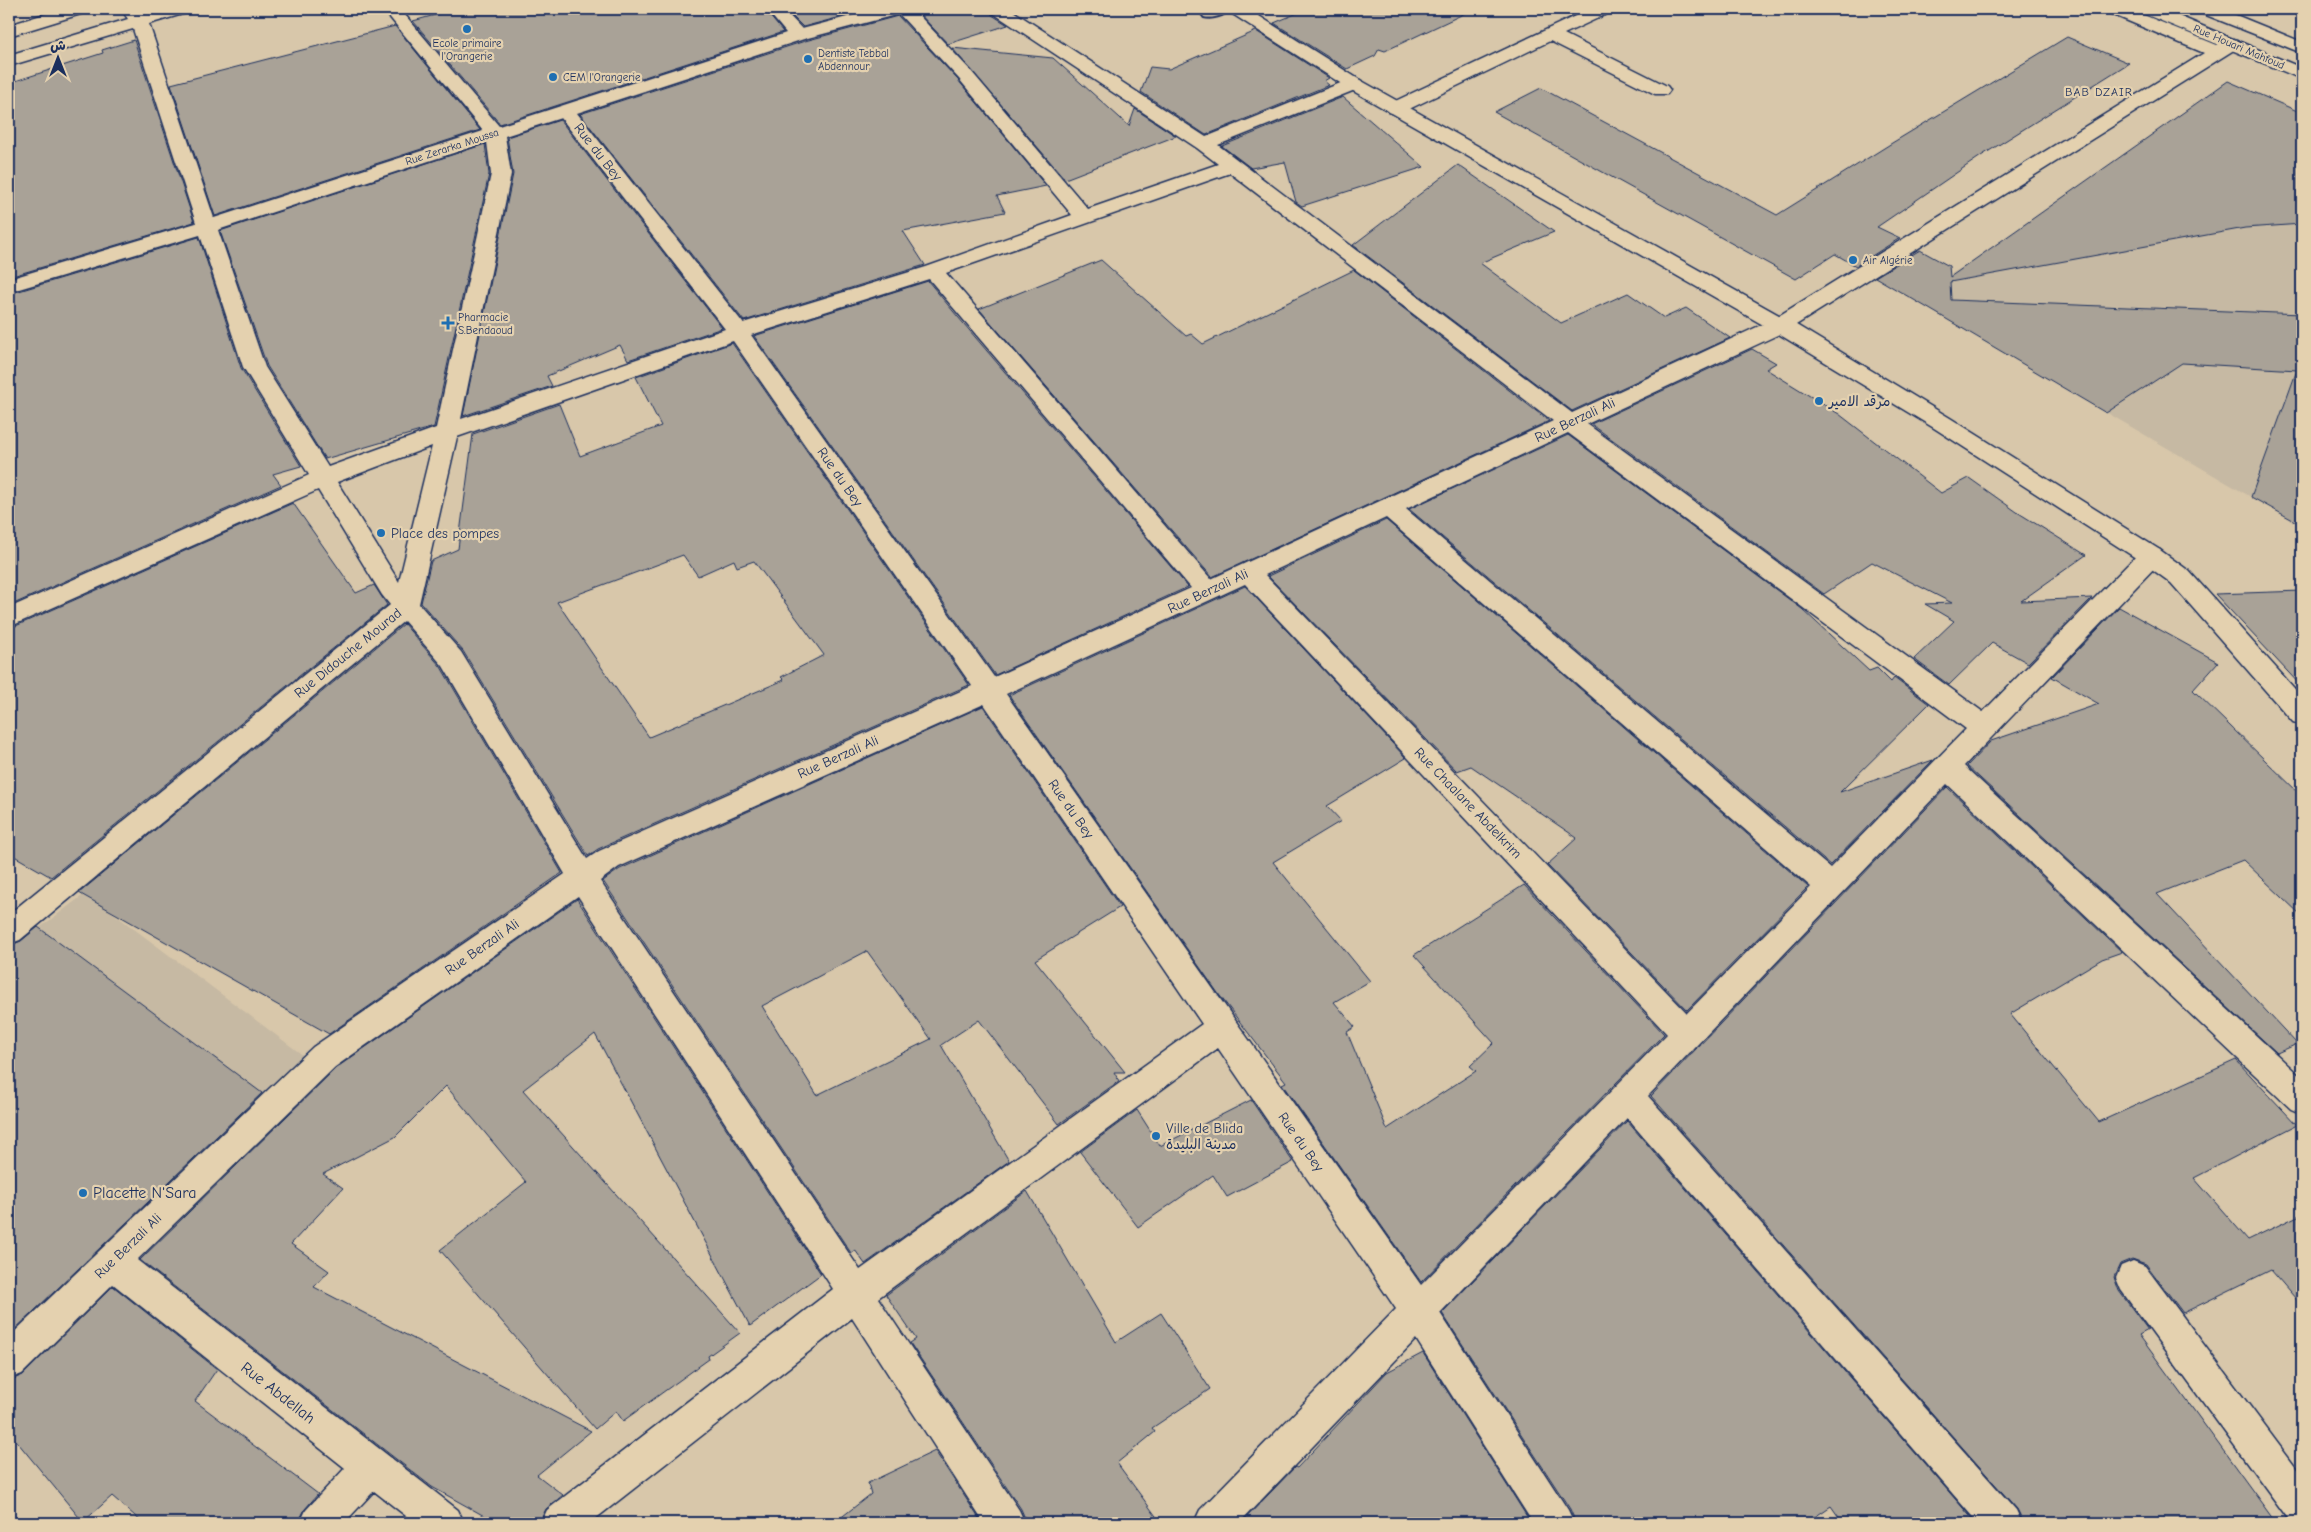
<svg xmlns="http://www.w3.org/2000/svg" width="2311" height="1532" font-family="'Comic Neue','Playpen Sans Arabic',sans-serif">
	<rect width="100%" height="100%" fill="#d8c7aa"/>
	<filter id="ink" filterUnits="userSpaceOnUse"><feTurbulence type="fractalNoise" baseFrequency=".02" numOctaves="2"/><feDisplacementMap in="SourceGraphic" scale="10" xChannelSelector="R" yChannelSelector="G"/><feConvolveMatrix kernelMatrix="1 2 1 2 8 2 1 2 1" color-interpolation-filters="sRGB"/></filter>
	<g filter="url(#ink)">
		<path fill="#c6b9a3" d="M2228 81 2302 113V525L2251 497 1911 298 1981 256Z
			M86 893 304 1056 9 1331V951Z"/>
		<path fill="#a9a297" stroke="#1b2f5e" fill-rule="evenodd" d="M457 9H764L783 32 500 124 413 21Z
			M785 9H871L803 27Z
			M915 9H989L992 15 1008 25 948 44Z
			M1307 9H1474L1385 51 1379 49 1375 56 1347 69 1274 23Z
			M898 16 958 80 1046 186 997 196 1005 212 903 231 925 265 744 321 580 114 805 41Z
			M395 26 480 130 215 216 171 84Z
			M1256 31 1329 78 1324 81 1329 85 1206 135 1141 92 1150 67 1169 69Z
			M2067 37 2129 63 1981 156 1877 227 1900 238 1856 266 1835 254 1796 279 1494 112 1541 88 1777 215 1892 143Z
			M134 40 194 222 9 277V83L103 53 102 50Z
			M952 48 1053 58 1129 126 1135 109 1176 136 1065 179Z
			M2228 81 2302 113V224L2245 228 1950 282 1951 300 2302 314V371L2297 370 2302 371V525L2251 497 2297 370 2182 363 2106 413 1875 277 1920 250 1949 266 1950 277Z
			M1343 97 1424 167 1302 206 1296 202 1285 162 1251 168 1222 146Z
			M560 120 722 328 628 360 620 345 547 376 552 386 463 416 513 174 507 137Z
			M485 144 489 174 434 427 325 459 267 366 220 231Z
			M1458 165 1554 232 1480 263 1561 323 1628 293 1664 318 1686 308 1730 338 1572 411 1353 245Z
			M199 237 241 368 301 466 273 474 281 485 9 606V294Z
			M1101 260 1186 336 1191 334 1203 344 1354 270 1549 421 1212 577 979 309Z
			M928 281 958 317 1188 587 995 675 754 336Z
			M732 343 969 685 598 849 588 856 463 651 421 603 431 561 458 549 473 434 559 404 580 456 661 426 636 377ZM683 555 698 576 734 560 737 567 754 561 824 655 781 677 784 680 649 737 557 602Z
			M1752 349 1776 363 1766 369 1839 414 1941 493 1969 478 2017 512 2086 555 2021 601 2092 598 2028 663 1992 643 1949 685 1914 659 1954 621 1925 604 1952 603 1872 562 1824 594 1591 424Z
			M1568 435 1802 609 1869 671 1877 668 1891 682 1894 678 1929 704 1840 792 1933 760 1830 865 1409 509Z
			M293 503 356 593 374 585 387 605 51 877 9 853V629Z
			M1386 520 1808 887 1687 1010 1547 865 1577 838 1471 766 1457 771 1268 576Z
			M1245 586 1406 758 1327 806 1341 821 1273 862 1370 981 1334 1002 1355 1027 1347 1032 1387 1129 1476 1071 1470 1066 1494 1043 1414 955 1524 885 1664 1034 1421 1282 1282 1084 1286 1082 1220 996 1009 695Z
			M2302 591V687L2215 594Z
			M2119 607 2218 662 2193 690 2302 796V916L2243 860 2157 894 2297 1044 2277 1053 1967 766 1991 741 2099 704 2052 677Z
			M404 624 441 667 562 873 329 1034 79 893Z
			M983 706 1120 907 1035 960 1125 1072H1114L1119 1081 1059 1124 979 1020 941 1045 1009 1161 865 1264 855 1250 851 1253 603 881 620 869ZM867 951 931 1039 817 1095 762 1006Z
			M1947 787 2122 952 2102 959 2010 1014 2099 1122 2236 1060 2297 1125 2194 1178 2248 1240 2302 1214V1306L2271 1270 2183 1313 2146 1264 2132 1259 2120 1264 2114 1277 2119 1291 2148 1330 2139 1335 2276 1523H2024L2017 1509 1651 1096Z
			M577 899 821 1274 750 1326 595 1034 523 1090 740 1333 708 1356 709 1359 623 1421 616 1411 595 1429 440 1250 526 1182 446 1086 395 1137 323 1174 343 1188 291 1244 329 1271 314 1287 591 1431 537 1475 563 1495 546 1509 539 1523H497L432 1487 140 1260 336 1068Z
			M38 927 262 1093 9 1335V946L21 941Z
			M1251 1100 1293 1162 1227 1197 1213 1175 1138 1227 1080 1152 1137 1110 1160 1146Z
			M1627 1121 1976 1523H1843L1831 1506 1806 1523H1576L1570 1509 1442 1313Z
			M1027 1191 1116 1342 1161 1313 1210 1389 1152 1428 1155 1432 1117 1463 1161 1523H1027L1021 1509 910 1343 916 1339 886 1295Z
			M113 1286 217 1369 195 1401 318 1494 305 1509 298 1523H143L112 1496 83 1522 9 1432V1381L23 1375Z
			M1423 1353 1531 1523H1241L1295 1467 1297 1468 1387 1372Z
			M935 1451 982 1523H834L871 1494 868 1483Z"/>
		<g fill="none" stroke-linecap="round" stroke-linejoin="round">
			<defs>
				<path id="lane" d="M1209 9H1229C1224 16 1212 19 1204 17L1202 14Z"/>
				<path id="street" d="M121 9H138L143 15 163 9H189L186 13 149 24 214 218 483 131 383 9H400L499 126 786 33 766 9H783L802 29 877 9H913L971 71 1088 209 1218 164 1197 148 993 13 991 9H1010L1206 137 1348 80H1360L1363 84 1360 88 1218 145 1572 413 1772 320 2204 53 2109 13 2107 9H2129L2217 45 2231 39 2237 40 2240 44 2237 48 1788 330 1587 424 1983 712 2142 550 2151 547 2160 550 2163 556 2160 562 1964 766 2302 1078V1114L2291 1109 1947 784 1648 1096 2016 1510 2022 1523H1978L1627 1118 1440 1313 1568 1510 1574 1523H1533L1416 1339 1239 1523H1194L1200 1510 1396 1309 1218 1048 878 1298 1019 1510 1025 1523H984L852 1318 590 1523H541L547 1510 833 1289 578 896 335 1067 137 1260 458 1510 464 1523H415L374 1491 344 1523H300L306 1510 345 1468 113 1284 22 1374 9 1379V1337L313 1047 565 874 443 666 404 621 20 940 9 944V914L390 605 382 595 318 490 9 627V608L309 475 243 367 200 235 9 292V279L196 223 133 29 9 66V55L128 19ZM899 14 959 79 1072 215 926 267 743 323 577 113 804 39ZM561 118 725 329 461 419 511 174 505 136ZM487 142 491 174 436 428 328 467 265 367 218 230ZM1230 173 1553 421 1211 579 946 273ZM929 279 1191 588 994 677 751 335ZM733 341 972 686 599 851 587 859 461 652 419 604 457 437ZM1568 433 1966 729 1830 868 1406 509ZM432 446 399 582 337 482ZM1386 518 1811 887 1687 1013 1265 575ZM1245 584 1667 1034 1421 1285 1006 694ZM984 704 1202 1024 860 1270 600 881 619 867Z
					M1590 9H1612L1609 13 1564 34 1667 86 1670 90 1667 94H1655L1550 41 1403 112 1396 114 1389 112 1387 108 1389 104Z
					M2133 1261 2145 1266 2302 1476V1523L2289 1520 2121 1290 2116 1278 2121 1266Z"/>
				<path id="secondary" d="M1229 9H1248L1360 80 1788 320 1950 418 2160 550 2189 571 2302 697V725L2293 722 2171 583 2142 562 1934 428 1772 330 1348 88 1231 13Z"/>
				<path id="primary" d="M61 9H87L84 13 9 36V25Z
					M2140 9H2162L2302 68V79L2142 13Z
					M2199 9H2221L2302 42V53L2201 13Z"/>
			</defs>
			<use href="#lane" stroke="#1b2f5e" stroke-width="4"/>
			<use href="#street" stroke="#1b2f5e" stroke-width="3"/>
			<use href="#secondary" stroke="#1b2f5e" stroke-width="3"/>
			<use href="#primary" stroke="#1b2f5e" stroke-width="3"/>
			<use href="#lane" fill="#e4d1af" fill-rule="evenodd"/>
			<use href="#street" fill="#e4d1af" fill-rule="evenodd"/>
			<use href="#secondary" fill="#e4d1af" fill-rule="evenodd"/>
			<use href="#primary" fill="#e4d1af" fill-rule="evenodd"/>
		</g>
	</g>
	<g fill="#1f6fb2" stroke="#e4d1af" stroke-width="2">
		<circle cx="467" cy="29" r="5"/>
		<circle cx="808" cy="59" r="5"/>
		<circle cx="553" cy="77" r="5"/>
		<circle cx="1853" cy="260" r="5"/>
		<path d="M445.5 315.5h5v5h5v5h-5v5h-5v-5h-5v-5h5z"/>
		<circle cx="1819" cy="401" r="5"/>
		<circle cx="381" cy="533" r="5"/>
		<circle cx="1156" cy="1136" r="5"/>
		<circle cx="83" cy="1193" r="5"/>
	</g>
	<g text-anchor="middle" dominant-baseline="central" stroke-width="4.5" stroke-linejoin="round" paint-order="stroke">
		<g font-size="11" fill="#1b2f5e" stroke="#e4d1af" text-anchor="start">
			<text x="467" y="43" text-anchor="middle">Ecole primaire<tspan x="467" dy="13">l'Orangerie</tspan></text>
			<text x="818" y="53">Dentiste Tebbal<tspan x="818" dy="13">Abdennour</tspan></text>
			<text x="563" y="77">CEM l'Orangerie</text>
			<text x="1863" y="260">Air Algérie</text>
			<text x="458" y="317">Pharmacie<tspan x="458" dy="13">S.Bendaoud</tspan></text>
		</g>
		<g font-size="11" fill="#1b2f5e" stroke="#e4d1af">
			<text transform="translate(2239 47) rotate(23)">Rue Houari Mahfoud</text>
			<text transform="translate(452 147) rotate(-18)">Rue Zerarka Moussa</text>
		</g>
		<g font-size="12" letter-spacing="1" fill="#1b2f5e" stroke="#e4d1af">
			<text x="2099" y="92">BAB DZAIR</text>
		</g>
		<g font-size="14" fill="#1b2f5e" stroke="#e4d1af">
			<text transform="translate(598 152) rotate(52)">Rue du Bey</text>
			<text transform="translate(1575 420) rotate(-25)">Rue Berzali Ali</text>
			<text transform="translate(840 477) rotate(55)">Rue du Bey</text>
			<text transform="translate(1208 591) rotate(-25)">Rue Berzali Ali</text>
			<text transform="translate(348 653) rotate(-39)">Rue Didouche Mourad</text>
			<text transform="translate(838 757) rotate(-24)">Rue Berzali Ali</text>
			<text transform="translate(1468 803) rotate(46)">Rue Chaalane Abdelkrim</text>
			<text transform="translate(1071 809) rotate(55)">Rue du Bey</text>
			<text transform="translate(482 947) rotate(-35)">Rue Berzali Ali</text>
			<text transform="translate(1301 1142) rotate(55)">Rue du Bey</text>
			<text transform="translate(128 1246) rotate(-44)">Rue Berzali Ali</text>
		</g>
		<g font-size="14" fill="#1b2f5e" stroke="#e4d1af" text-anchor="start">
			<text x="1829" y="401">مرقد الامير</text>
			<text x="391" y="533">Place des pompes</text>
			<text x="1166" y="1128">Ville de Blida<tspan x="1166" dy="16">مدينة البليدة</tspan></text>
		</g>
		<g font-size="16" fill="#1b2f5e" stroke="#e4d1af" text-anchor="start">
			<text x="93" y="1193">Placette N'Sara</text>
		</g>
		<g font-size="16" fill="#1b2f5e" stroke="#e4d1af">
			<text transform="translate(278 1393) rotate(38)">Rue Abdellah</text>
		</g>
	</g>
	<rect width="2311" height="1532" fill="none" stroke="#e4d1af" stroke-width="30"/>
	<rect x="15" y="15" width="2281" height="1502" fill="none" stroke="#1b2f5e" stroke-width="2" filter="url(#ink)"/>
	<g transform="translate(58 58)" stroke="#e4d1af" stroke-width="4" paint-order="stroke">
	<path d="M0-4L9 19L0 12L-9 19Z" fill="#1b2f5e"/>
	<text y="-8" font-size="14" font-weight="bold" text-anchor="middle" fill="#1b2f5e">ش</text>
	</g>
</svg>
